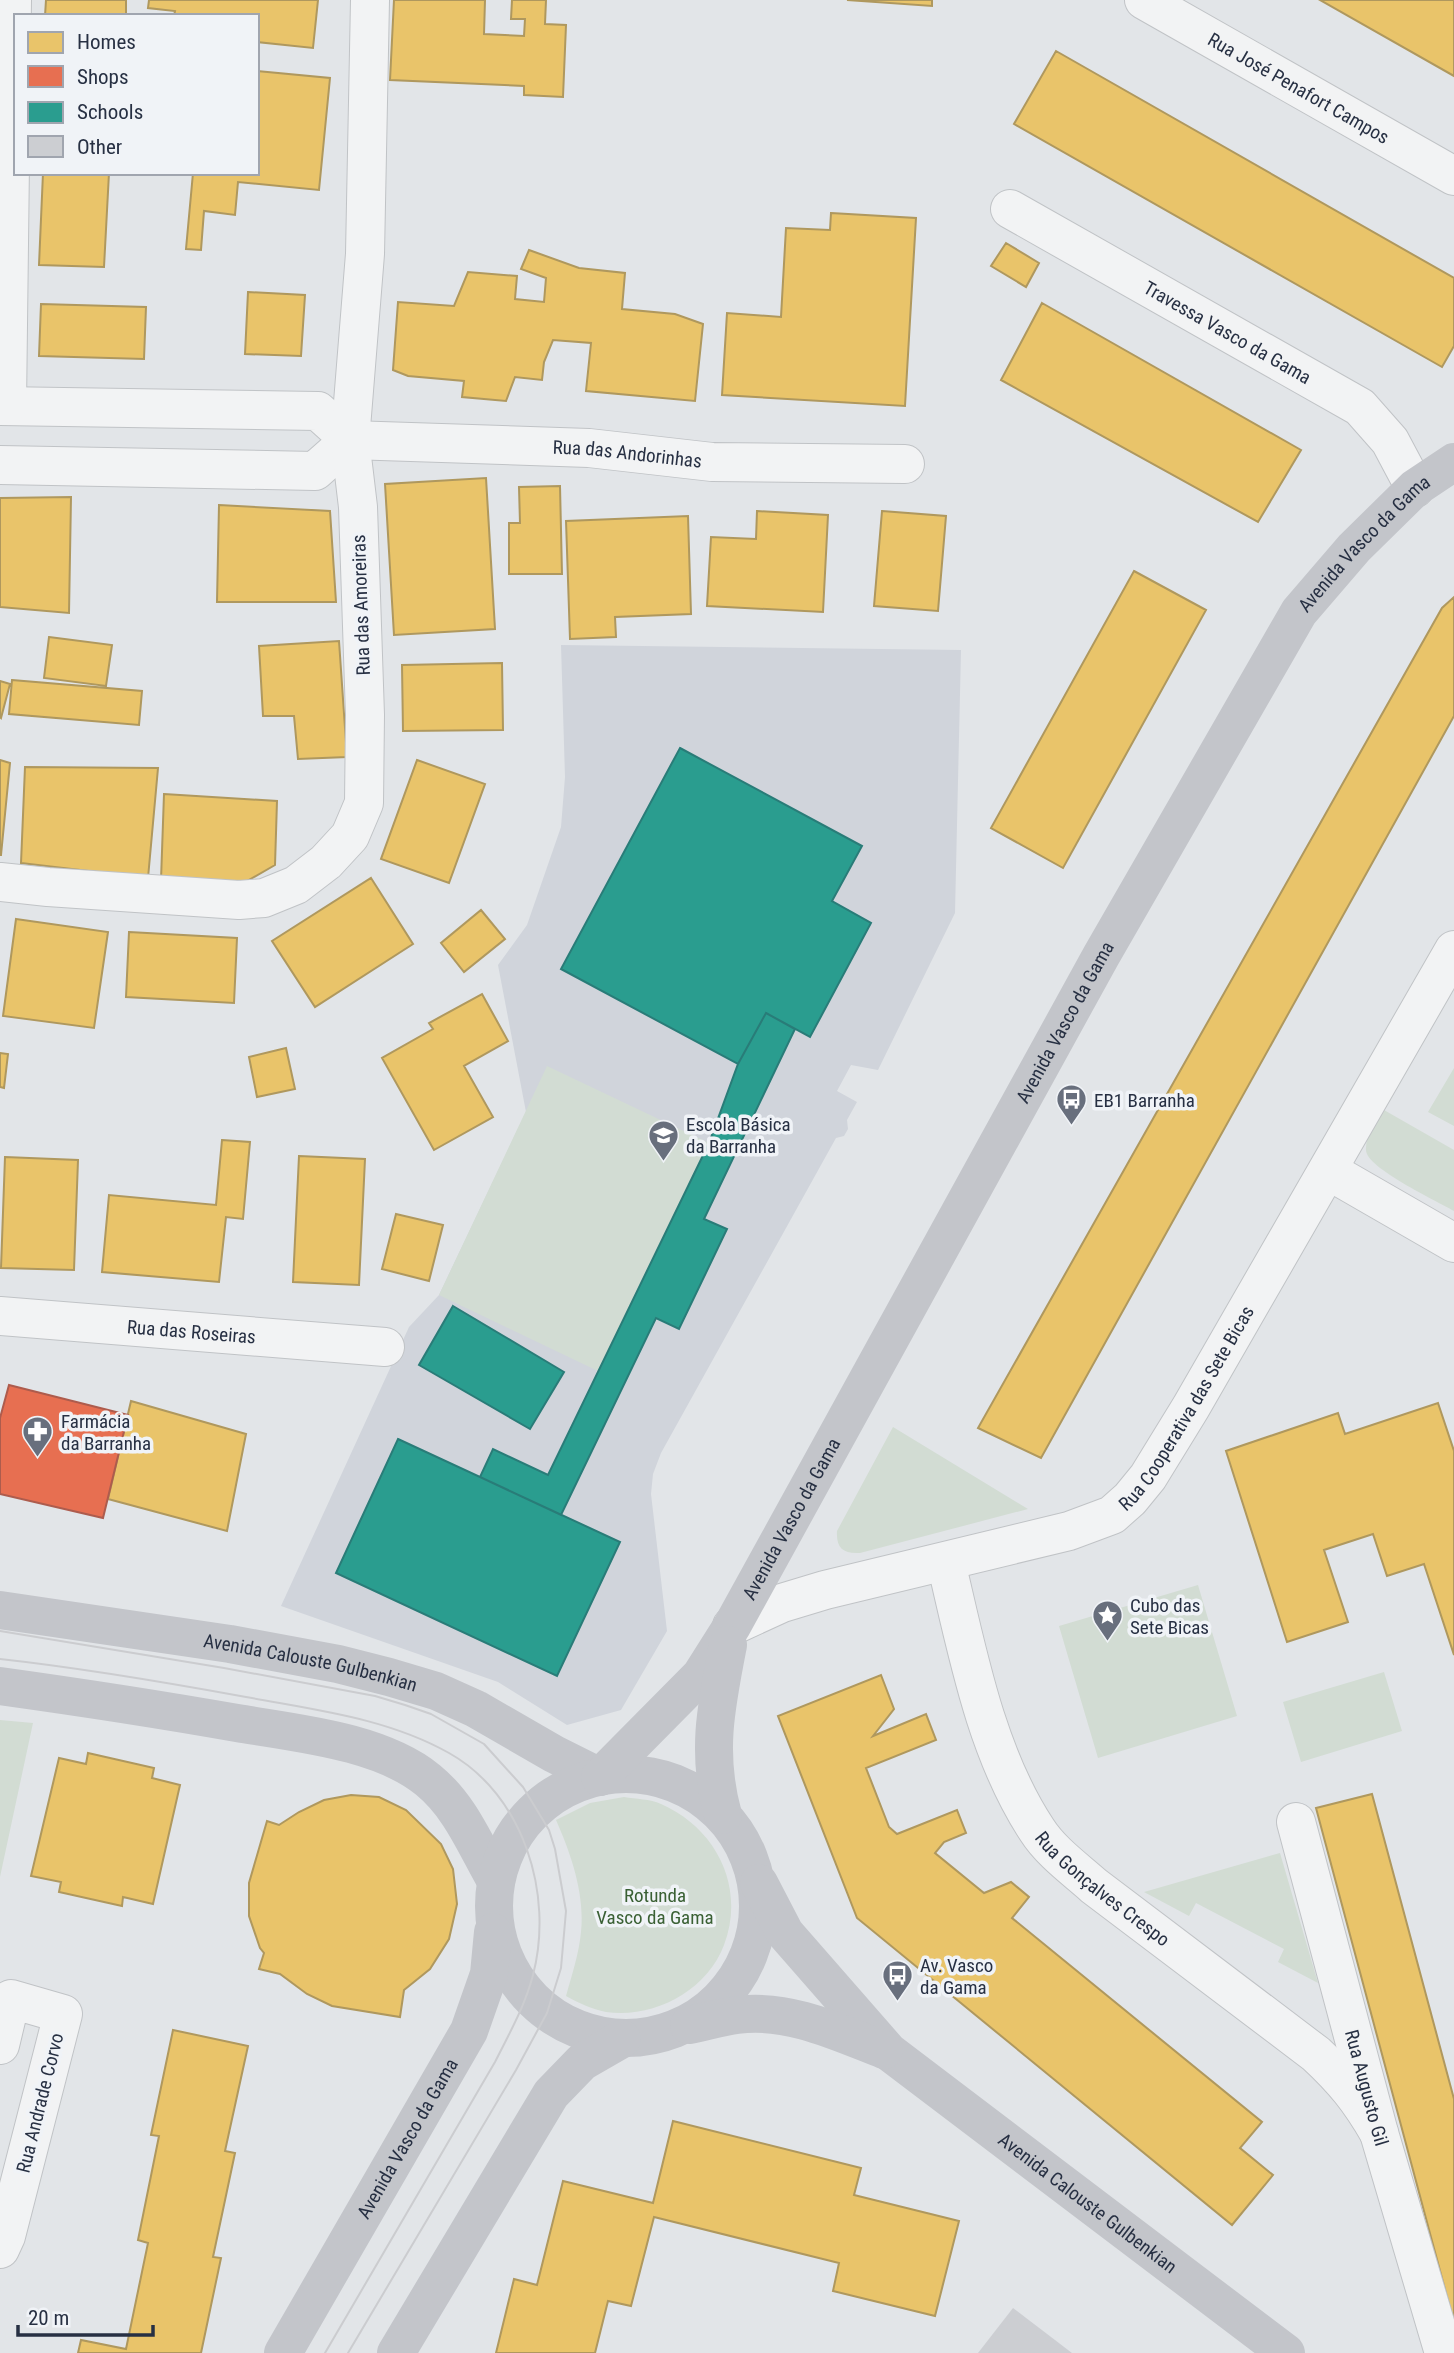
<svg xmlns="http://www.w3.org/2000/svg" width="1454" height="2353" font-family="'Roboto Condensed',sans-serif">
	<rect width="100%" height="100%" fill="#e2e5e8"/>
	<path fill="#d0d4db" d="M561 645 961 650 955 913 878 1070 851 1065 837 1091 857 1102 847 1120 848 1129 844 1136 836 1138 661 1453 653 1474 651 1494 667 1631 621 1710 567 1725 498 1682 281 1606 409 1327 439 1295 526 1112 498 965 527 925 561 827 565 777Z"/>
	<path fill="#d2dcd3" d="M547 1066 709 1143 600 1372 439 1295Z
		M1454 1068V1126L1428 1112Z
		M1384 1110 1454 1150V1211C1437 1201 1366 1168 1366 1150 1365 1136 1377 1122 1384 1110Z
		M893 1427 1028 1509 860 1553C843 1554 836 1548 837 1531Z
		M1198 1585 1237 1716 1098 1758 1059 1626Z
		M1384 1672 1402 1731 1301 1762 1283 1702Z
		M0 1720 33 1723 0 1877Z
		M624 1797C636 1799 650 1799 661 1804 716 1828 746 1887 724 1945 707 1991 653 2019 606 2012 592 2009 578 2003 566 1996 572 1975 579 1953 581 1932 585 1894 571 1854 556 1820L590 1803Z
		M1280 1853 1318 1983 1278 1962 1284 1949 1196 1903 1189 1916 1144 1892Z"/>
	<path fill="#e9c46a" stroke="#af985e" stroke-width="2" d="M46 0H126V16H45Z
		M149 0H318L313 48 257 42V16H174L175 11 148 8Z
		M394 0H485L484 34 524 36 525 19H511L512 0H546L545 24 566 25 563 97 524 95V86L390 80Z
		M847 0H932V6Z
		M1320 0H1454V76Z
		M1056 51 1454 278V346L1442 367 1014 124Z
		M257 71 330 78 319 190 238 182 235 215 204 211 201 250 186 249 193 173H257Z
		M43 173H109L104 267 39 265Z
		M831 213 916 218 905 406 722 395 727 313 781 317 786 228 830 230Z
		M1006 243 1039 263 1026 287 991 266Z
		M529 250 579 268 625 273 622 309 675 314 703 324 695 401 586 391 591 343 553 340 544 362 542 380 515 377 506 401 462 397 464 381 408 376 393 370 398 302 454 306 468 272 517 276 515 299 544 302 546 278 521 269Z
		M248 292 305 295 301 356 245 354Z
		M1042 303 1301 450 1258 522 1001 380Z
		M41 304 146 307 144 359 39 356Z
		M486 478 495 629 394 635 385 484Z
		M560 486 562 574H509V523H520L519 487Z
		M71 497 69 613 0 607V498Z
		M219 505 330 511 336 602H217Z
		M757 511 828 515 823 612 707 606 711 537 756 539Z
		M882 511 946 516 938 611 874 606Z
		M688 516 691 614 615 617 616 637 570 639 566 521Z
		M1134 571 1206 610 1063 868 991 828Z
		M1454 597V716L1041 1458 978 1428 1442 608Z
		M49 637 112 645 106 686 44 678Z
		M339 641 347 757 298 759 294 716H263L259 646Z
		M502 663 503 730 403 731 402 665Z
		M12 680 142 691 139 725 9 714Z
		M0 681 10 684 1 718 0 717Z
		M0 760 10 763 1 855H0Z
		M417 760 485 784 449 883 381 859Z
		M25 767 158 768 148 878 21 863Z
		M164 794 277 801 275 865 235 888 161 880Z
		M371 878 413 944 315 1007 272 941Z
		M481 910 505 939 464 972 441 943Z
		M16 919 108 932 94 1028 3 1016Z
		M129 932 237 938 234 1003 126 997Z
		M482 994 508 1041 464 1066 493 1117 434 1150 382 1058 433 1029 429 1023Z
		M286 1048 295 1089 257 1097 249 1057Z
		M0 1053 8 1054 4 1088 0 1087Z
		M222 1140 250 1142 243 1219 226 1217 219 1282 102 1272 109 1195 216 1205Z
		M299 1156 365 1159 359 1285 293 1282Z
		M5 1157 78 1160 74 1270 1 1268Z
		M396 1214 443 1225 429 1281 382 1269Z
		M131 1401 246 1434 227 1531 108 1499Z
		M1438 1403 1454 1451V1655L1424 1564 1387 1576 1373 1534 1324 1550 1348 1622 1287 1642 1226 1451 1338 1413 1345 1434Z
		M881 1675 894 1709 873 1736 926 1714 936 1740 866 1768 889 1827 897 1834 957 1810 966 1833 944 1842 935 1853 984 1893 1011 1882 1029 1897 1012 1918 1262 2122 1240 2148 1273 2175 1232 2225 857 1918 778 1716Z
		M88 1753 154 1768 152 1778 180 1785 153 1904 123 1897 122 1906 59 1892 61 1882 31 1876 59 1758 86 1764Z
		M1372 1794 1454 2099V2323L1316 1808Z
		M351 1795 379 1797 406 1810 441 1844 453 1869 457 1904 449 1939 430 1969 404 1990 400 2017 332 2006 307 1994 280 1974 259 1969 264 1953 260 1948 249 1916V1883L267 1821 279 1825 299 1812 324 1800Z
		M173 2030 248 2046 225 2151 235 2153 213 2257 221 2258 201 2353H78L81 2340 126 2349 148 2243 138 2240 159 2136 151 2135Z
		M673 2121 861 2168 854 2195 959 2221 935 2316 833 2291 839 2263 654 2217 631 2306 608 2301 595 2353H496L514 2279 537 2285 563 2181 653 2203Z"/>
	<path fill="#e76f51" stroke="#ad5c4d" stroke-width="2" d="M9 1385 128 1415 103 1518 0 1494V1418Z"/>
	<path fill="#2a9d8f" stroke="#297c78" stroke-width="2" d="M680 748 862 846 832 901 871 923 810 1037 766 1013 738 1064 561 969Z
		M766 1013 795 1029 704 1219 727 1229 679 1329 656 1318 561 1515 480 1477 493 1449 548 1475 709 1143 738 1064Z
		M453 1306 564 1372 530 1429 419 1365Z
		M398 1439 620 1542 557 1676 336 1573Z"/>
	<path fill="#ccced2" d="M1013 2308 1072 2353H978Z"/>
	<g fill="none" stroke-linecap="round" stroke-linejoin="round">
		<defs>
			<g id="street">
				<path id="s1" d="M1144 0 1454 176"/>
				<path id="s2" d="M1010 209 1360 407 1390 441 1415 488"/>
				<path id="s3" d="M0 406 318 411 350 440 589 448 712 462 905 464"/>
				<path d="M7 406 12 0"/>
				<path d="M0 465 315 471 350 440"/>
				<path d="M0 882 48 887 239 900 264 898 296 885 326 862 350 836 364 803 365 715 358 507 350 440 365 254 370 0"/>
				<path d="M1329 1171 1454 1243"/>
				<path id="s4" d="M0 1316 385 1347"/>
				<path id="s5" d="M946 1562C967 1651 986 1753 1037 1830 1051 1852 1075 1869 1094 1886L1316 2054C1344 2080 1360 2100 1379 2133"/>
				<path id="s6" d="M732 1626 782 1603 825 1590 1069 1531 1112 1515 1130 1499 1148 1477 1191 1407 1454 950"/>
				<path id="s7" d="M1296 1822 1379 2133 1444 2353"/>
				<path d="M0 2045 11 1999 63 2014 6 2236 0 2249"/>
			</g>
		</defs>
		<use href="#street" stroke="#c0c3c6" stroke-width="40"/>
		<use href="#street" stroke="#f2f3f4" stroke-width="38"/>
		<g stroke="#c3c5ca" stroke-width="38">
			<path id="s8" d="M0 1610 230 1644 338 1664 389 1677 436 1691 476 1709 554 1754 600 1777"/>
			<path d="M0 1686C79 1697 158 1709 237 1723 296 1733 381 1741 428 1780 461 1807 475 1845 496 1881"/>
			<circle cx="626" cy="1906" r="132"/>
			<path id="s9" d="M600 1777 701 1675 732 1626 1101 956 1299 612 1354 548 1415 488 1454 462"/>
			<path d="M723 1815C706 1754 716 1706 728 1645"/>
			<path id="s10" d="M759 1883 785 1933 889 2052 1286 2353"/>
			<path d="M689 2025C705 2022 721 2017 737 2015 788 2008 838 2032 884 2050"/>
			<path id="s11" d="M283 2353 469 2031 489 1974 493 1932"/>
			<path d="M396 2353 551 2094 582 2062 622 2039"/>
		</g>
		<path stroke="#cbcccf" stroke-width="2" d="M0 1631 224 1668 375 1696 405 1705 431 1714 484 1744 523 1787 549 1830 555 1849 566 1911 561 1968 547 2013 516 2070 348 2353
			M0 1659C82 1668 164 1682 246 1697 315 1710 387 1718 449 1753 524 1795 554 1895 533 1975 525 2006 509 2034 495 2062L325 2353"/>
	</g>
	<defs>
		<symbol id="bus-pin" viewBox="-11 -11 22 30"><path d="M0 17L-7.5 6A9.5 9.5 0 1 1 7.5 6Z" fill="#686f7d" stroke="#f0f3f7"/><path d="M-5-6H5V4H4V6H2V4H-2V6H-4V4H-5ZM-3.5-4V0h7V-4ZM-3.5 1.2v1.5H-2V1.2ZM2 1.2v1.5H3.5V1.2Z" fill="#fff"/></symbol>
		<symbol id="school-pin" viewBox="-11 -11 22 30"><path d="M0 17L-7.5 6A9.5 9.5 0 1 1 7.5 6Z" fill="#686f7d" stroke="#f0f3f7"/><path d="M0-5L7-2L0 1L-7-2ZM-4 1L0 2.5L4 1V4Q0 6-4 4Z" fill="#fff"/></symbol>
		<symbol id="pharmacy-pin" viewBox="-11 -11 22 30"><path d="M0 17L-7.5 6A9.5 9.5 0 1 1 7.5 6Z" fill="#686f7d" stroke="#f0f3f7"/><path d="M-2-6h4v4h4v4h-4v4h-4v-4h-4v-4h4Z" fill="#fff"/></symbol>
		<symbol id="sight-pin" viewBox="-11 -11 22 30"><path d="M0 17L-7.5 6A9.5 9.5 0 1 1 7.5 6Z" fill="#686f7d" stroke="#f0f3f7"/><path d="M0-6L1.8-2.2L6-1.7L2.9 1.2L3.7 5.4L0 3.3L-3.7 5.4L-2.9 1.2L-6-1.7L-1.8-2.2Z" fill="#fff"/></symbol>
	</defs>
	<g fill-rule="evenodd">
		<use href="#bus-pin" x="1054" y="1082" width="35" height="47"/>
		<use href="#school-pin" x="646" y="1118" width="35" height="47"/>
		<use href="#pharmacy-pin" x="20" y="1414" width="35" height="47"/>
		<use href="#sight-pin" x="1090" y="1598" width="35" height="47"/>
		<use href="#bus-pin" x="880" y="1958" width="35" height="47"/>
	</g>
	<g text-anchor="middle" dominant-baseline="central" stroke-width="7" stroke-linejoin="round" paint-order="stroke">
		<g font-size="19" fill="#273043" stroke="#f0f3f7">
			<text stroke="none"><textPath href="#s1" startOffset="178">Rua José Penafort Campos</textPath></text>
			<text stroke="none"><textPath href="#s2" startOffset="250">Travessa Vasco da Gama</textPath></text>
			<text stroke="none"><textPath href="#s3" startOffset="639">Rua das Andorinhas</textPath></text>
			<text stroke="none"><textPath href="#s9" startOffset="1458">Avenida Vasco da Gama</textPath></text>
			<text transform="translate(361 605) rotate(-92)">Rua das Amoreiras</text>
			<text stroke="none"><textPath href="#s9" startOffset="891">Avenida Vasco da Gama</textPath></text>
			<text stroke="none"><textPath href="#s4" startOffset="192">Rua das Roseiras</textPath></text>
			<text stroke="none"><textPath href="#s6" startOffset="528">Rua Cooperativa das Sete Bicas</textPath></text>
			<text stroke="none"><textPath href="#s9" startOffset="324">Avenida Vasco da Gama</textPath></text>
			<text stroke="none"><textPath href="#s8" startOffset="315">Avenida Calouste Gulbenkian</textPath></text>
			<text stroke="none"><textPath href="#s5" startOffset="373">Rua Gonçalves Crespo</textPath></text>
			<text stroke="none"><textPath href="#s7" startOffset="275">Rua Augusto Gil</textPath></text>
			<text transform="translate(40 2103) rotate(-76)">Rua Andrade Corvo</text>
			<text stroke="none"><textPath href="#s11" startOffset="248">Avenida Vasco da Gama</textPath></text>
			<text stroke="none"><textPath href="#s10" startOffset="464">Avenida Calouste Gulbenkian</textPath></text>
		</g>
		<g font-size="19" fill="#273043" stroke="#f0f3f7" text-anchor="start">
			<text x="1094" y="1100">EB1 Barranha</text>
			<text x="686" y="1124">Escola Básica<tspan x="686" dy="22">da Barranha</tspan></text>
			<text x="61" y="1421">Farmácia<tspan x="61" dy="22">da Barranha</tspan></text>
			<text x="1130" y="1605">Cubo das<tspan x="1130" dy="22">Sete Bicas</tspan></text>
			<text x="920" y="1965">Av. Vasco<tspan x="920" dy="22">da Gama</tspan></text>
		</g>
		<g font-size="19" fill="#3a6034" stroke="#f0f3f7">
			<text x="655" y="1895">Rotunda<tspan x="655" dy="22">Vasco da Gama</tspan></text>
		</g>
	</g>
	<rect x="14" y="14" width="245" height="161" fill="#f0f3f7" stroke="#a0a5af" stroke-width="2"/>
	<rect x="28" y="32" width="35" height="21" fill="#e9c46a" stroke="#a0a5af" stroke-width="2"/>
	<text x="77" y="49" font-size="21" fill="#273043">Homes</text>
	<rect x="28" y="66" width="35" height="21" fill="#e76f51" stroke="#a0a5af" stroke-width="2"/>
	<text x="77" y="84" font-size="21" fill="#273043">Shops</text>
	<rect x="28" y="102" width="35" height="21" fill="#2a9d8f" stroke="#a0a5af" stroke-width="2"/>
	<text x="77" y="119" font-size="21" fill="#273043">Schools</text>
	<rect x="28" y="136" width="35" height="21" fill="#ccced2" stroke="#a0a5af" stroke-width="2"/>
	<text x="77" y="154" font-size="21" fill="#273043">Other</text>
	<path d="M18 2325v10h135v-10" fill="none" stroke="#273043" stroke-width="3.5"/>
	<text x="28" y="2325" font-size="21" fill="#273043" stroke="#f0f3f7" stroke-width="5" paint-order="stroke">20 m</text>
</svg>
